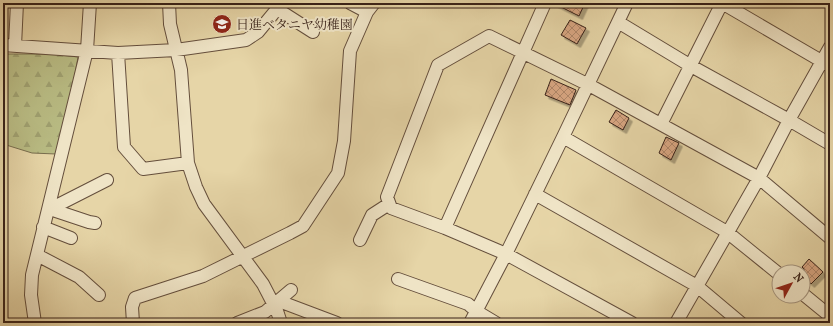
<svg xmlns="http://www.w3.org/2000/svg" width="833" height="326" font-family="'IM FELL French Canon','Noto Serif JP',serif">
	<defs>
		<pattern id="forest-firs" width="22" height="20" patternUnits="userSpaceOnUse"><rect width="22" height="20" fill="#b9bc84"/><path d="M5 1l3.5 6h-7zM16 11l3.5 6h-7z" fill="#a0a171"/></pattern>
		<pattern id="building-cross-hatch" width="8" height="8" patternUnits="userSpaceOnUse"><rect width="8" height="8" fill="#d8a682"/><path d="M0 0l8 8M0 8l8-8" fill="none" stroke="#b08769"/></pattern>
		<filter id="shadow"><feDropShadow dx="3.5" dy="3.5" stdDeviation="0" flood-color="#0004"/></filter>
	</defs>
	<rect width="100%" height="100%" fill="#e6d5a7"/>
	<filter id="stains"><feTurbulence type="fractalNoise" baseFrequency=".005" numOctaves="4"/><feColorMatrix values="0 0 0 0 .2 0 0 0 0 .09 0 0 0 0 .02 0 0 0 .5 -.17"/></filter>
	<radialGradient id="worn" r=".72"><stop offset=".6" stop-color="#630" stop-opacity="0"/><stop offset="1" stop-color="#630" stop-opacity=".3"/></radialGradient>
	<path fill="url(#forest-firs)" stroke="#786e4e" d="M3 54H52L78 57 68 113 56 154 32 153 3 144Z"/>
	<path fill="url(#building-cross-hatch)" stroke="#382118" filter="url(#shadow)" d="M553 3H585L579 16Z
		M570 20 586 28 577 44 561 35Z
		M551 79 576 90 570 105 545 95Z
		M616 110 629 118 623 130 609 122Z
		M666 137 679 143 671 160 659 153Z
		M809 259 823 272 811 284 803 277 804 269 802 267Z"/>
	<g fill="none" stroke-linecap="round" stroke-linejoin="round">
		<defs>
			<path id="minor" d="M169 3 170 24 181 70 188 163 196 187 204 204 263 284 277 311 281 323
				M350 3 367 12
				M722 3 830 66
				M277 9 313 32
				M618 22 691 66 789 120 830 144
				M3 45 118 53 176 50 246 40 258 32 282 3
				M15 46 17 3
				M118 53 124 147 143 169 188 163
				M661 124 722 3
				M563 137 727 232 779 274
				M535 194 697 286 741 323
				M51 208 56 211 89 222 95 223
				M48 210 107 180
				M43 227 71 238
				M445 228 545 3
				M360 240 372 215 389 204
				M37 255 79 277 99 295
				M398 279 468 304 476 311 496 323
				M803 294 830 316
				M280 300 284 303 337 323
				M35 323 31 295 32 275 87 50 90 3
				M133 323 132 307 135 298 203 276 290 233 303 226 338 173 344 141 350 51 367 12 374 3
				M237 323 265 312 291 290
				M470 323 506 254 563 137 627 3
				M632 323 506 254 445 228 391 208 387 197 438 65 489 36 589 85 759 178 830 238
				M676 323 759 178 789 120 830 47"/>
		</defs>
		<use href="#minor" stroke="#644e3c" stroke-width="14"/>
		<use href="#minor" stroke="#efe4c6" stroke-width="12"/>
	</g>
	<defs>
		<symbol id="school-disc" viewBox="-11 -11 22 22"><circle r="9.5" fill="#8f2418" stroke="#efe4c6"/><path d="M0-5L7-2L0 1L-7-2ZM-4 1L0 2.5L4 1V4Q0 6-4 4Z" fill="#fff"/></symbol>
	</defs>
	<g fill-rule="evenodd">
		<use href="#school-disc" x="211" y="13" width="22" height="22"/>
	</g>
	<g text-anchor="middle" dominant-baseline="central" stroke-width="4" stroke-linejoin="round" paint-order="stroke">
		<g font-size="13" fill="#382118" stroke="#efe4c6" text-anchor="start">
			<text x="236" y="24">日進ベタニヤ幼稚園</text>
		</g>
	</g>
	<rect width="833" height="326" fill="none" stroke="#e6d5a7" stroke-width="16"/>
	<rect x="4" y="4" width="825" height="318" fill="none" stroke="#382118" stroke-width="2"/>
	<rect x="8" y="8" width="817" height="310" fill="none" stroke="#382118"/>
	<g transform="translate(791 284) rotate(50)"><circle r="19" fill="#efe4c6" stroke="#a69680"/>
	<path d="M0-3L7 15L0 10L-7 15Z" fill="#8f2418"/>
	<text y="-6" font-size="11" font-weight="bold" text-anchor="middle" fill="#382118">N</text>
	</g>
	<rect width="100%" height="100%" filter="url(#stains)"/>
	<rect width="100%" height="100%" fill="url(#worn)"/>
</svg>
